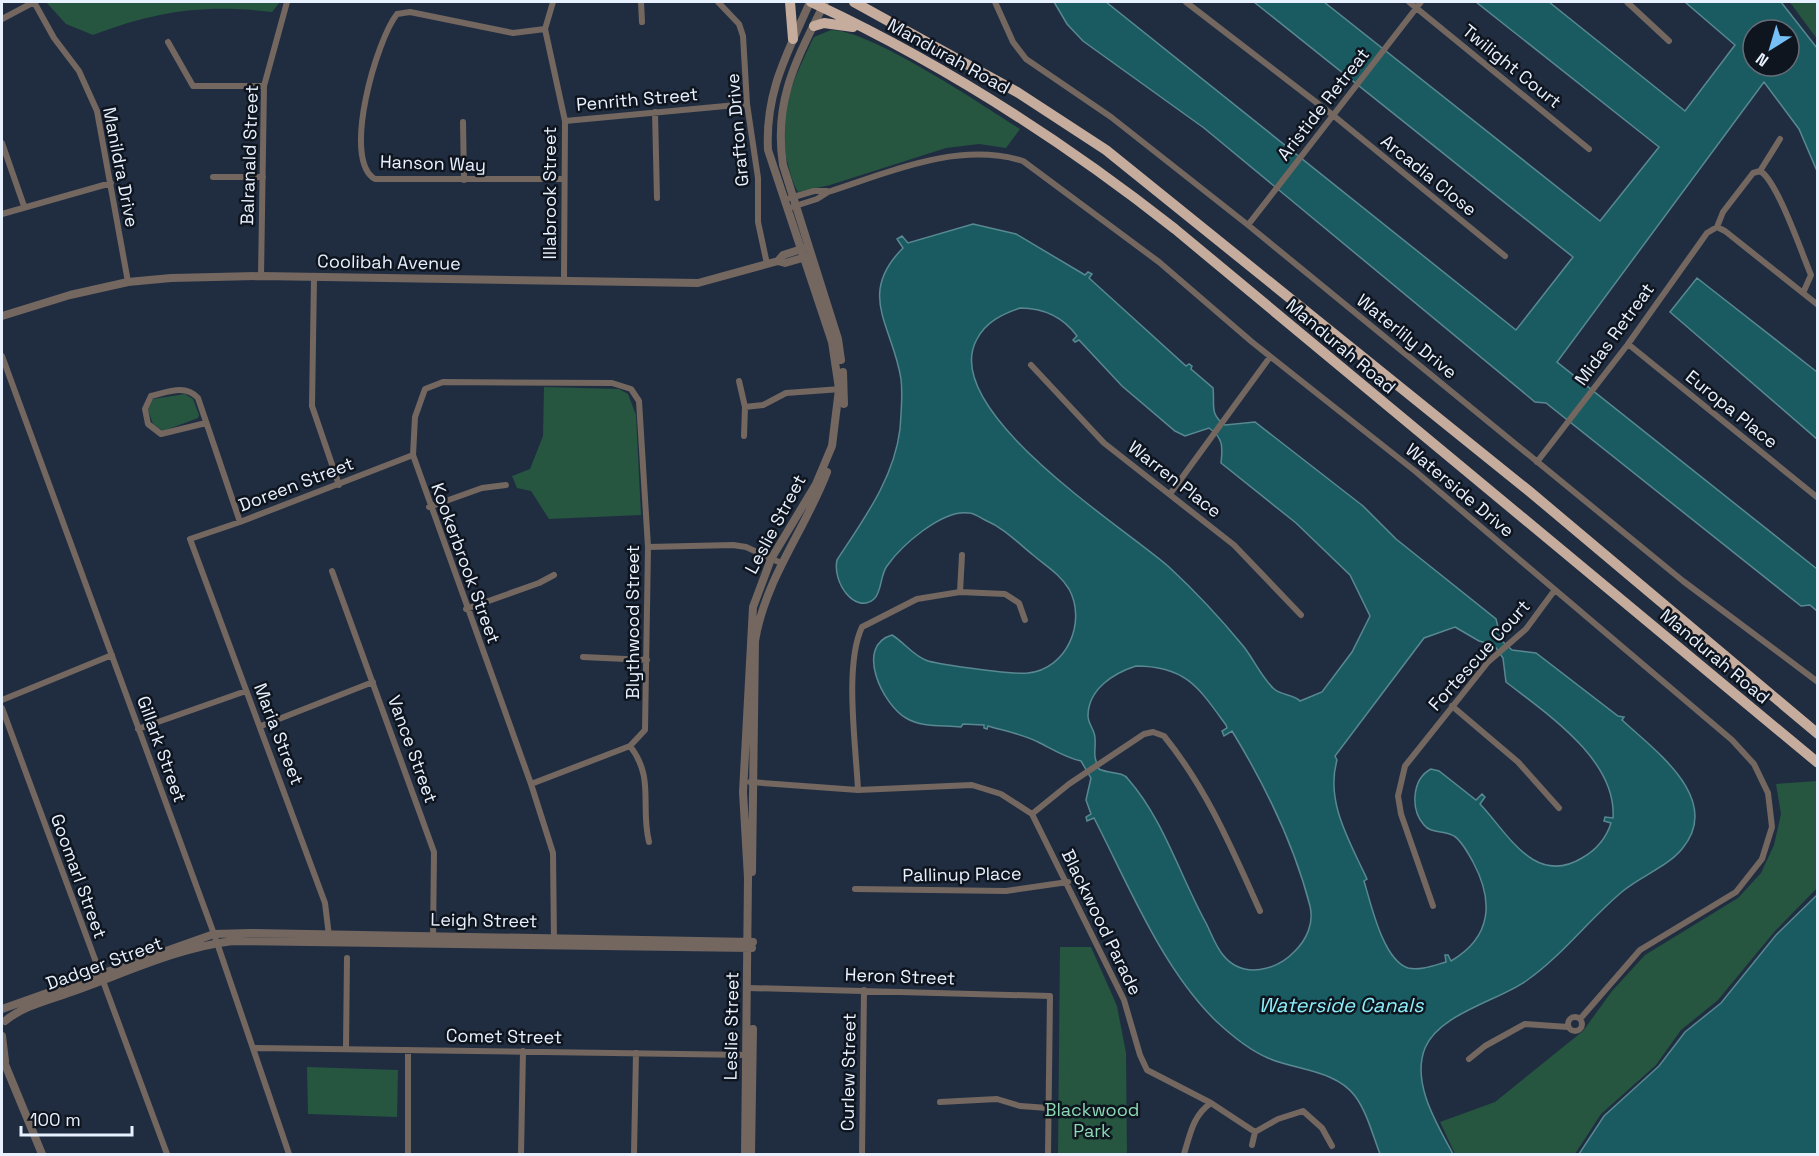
<svg xmlns="http://www.w3.org/2000/svg" width="1819" height="1156" font-family="'Space Grotesk',sans-serif">
	<rect width="100%" height="100%" fill="#202d41"/>
	<path fill="#265540" d="M46 2H280L272 12C204 4 157 11 93 35L66 24Z
		M1789 2H1817V39L1792 5Z
		M831 30C871 30 982 105 1020 129L1006 148 979 144 946 148 830 185 798 192C792 182 790 172 787 161 776 115 794 78 814 37Z
		M544 387 619 389 628 394 636 415 641 515 549 519 531 491 517 488 512 476 530 469 543 436Z
		M185 394 193 399 199 415 198 418 163 431 153 424 148 410 153 399Z
		M1817 781V888L1775 931 1718 1000 1681 1030 1656 1065 1601 1114 1575 1154H1455L1440 1122 1495 1102 1583 1031 1612 991 1645 955 1738 898 1761 873 1774 845 1781 814 1776 784Z
		M1060 947H1091L1117 1006 1126 1053 1127 1154H1058Z
		M307 1067 398 1070 397 1117 308 1114Z"/>
	<path fill="#1a5b62" stroke="#588891" stroke-width="1.5" fill-rule="evenodd" d="M1054 2H1106L1516 330 1573 257 1254 2H1324L1600 221 1659 147 1476 2H1549L1685 111 1735 45 1685 2H1781L1817 48V171L1799 129 1764 82 1557 362 1817 569V611L1810 605 1801 606 1546 403 1535 402 1204 128 1083 41 1067 24ZM1753 30H1789V66H1753Z
		M973 224 1016 234 1085 275 1088 272 1092 274 1089 278 1186 366 1189 364 1192 366 1191 369 1213 388C1215 405 1209 414 1225 425L1255 422 1363 506 1396 539 1496 619 1501 640 1512 650 1536 653 1618 716 1624 717 1622 720C1654 750 1724 799 1682 849 1667 867 1641 876 1623 891 1589 919 1562 956 1526 981 1497 1001 1439 1014 1425 1048 1411 1083 1437 1124 1453 1154H1380C1373 1136 1367 1112 1355 1096 1336 1070 1295 1070 1268 1058 1249 1050 1231 1035 1216 1021 1162 968 1129 886 1094 818L1087 821 1086 817 1091 814 1086 800 1091 778 1081 761C1066 758 1052 749 1038 742 1022 734 1005 731 988 726L987 729 984 728V725L963 724 961 727C943 725 922 728 906 718 883 705 854 646 892 635 904 642 914 657 928 661 943 665 1014 675 1028 673 1067 669 1087 622 1069 589 1060 574 1046 566 1033 555 1018 543 1004 528 985 520 981 518 974 513 969 513 942 509 901 546 887 566 880 575 882 592 874 599 855 615 832 582 837 560 863 520 894 479 900 429 901 414 903 394 901 379 893 326 856 295 903 248L897 239 902 236 908 243ZM1020 308C1043 308 1063 317 1077 336L1073 340 1075 342 1079 340 1122 386 1175 431 1185 436 1209 428C1223 438 1223 446 1221 463L1296 523 1350 575 1370 616 1352 652 1322 692 1300 701C1294 694 1281 696 1273 688 1261 676 1254 660 1244 647 1221 619 1196 592 1169 567 1125 528 937 410 977 339 986 322 1002 314 1020 308ZM1455 627 1479 641 1494 645 1503 658 1506 682C1547 714 1617 760 1613 818L1605 817 1604 821 1611 823C1606 839 1596 850 1582 858 1534 887 1507 832 1480 804L1485 797 1482 794 1476 800 1439 771 1431 769C1412 779 1410 809 1424 825 1431 834 1445 830 1454 836 1462 841 1468 853 1473 862 1494 901 1492 937 1451 961L1448 955H1445L1446 962C1435 965 1420 971 1408 968 1383 960 1371 904 1364 881L1367 879C1350 842 1325 802 1337 760L1335 756 1424 638ZM1136 666C1186 666 1199 688 1226 725L1227 728 1222 731 1224 736 1232 731C1265 785 1294 844 1310 906 1314 923 1307 939 1295 951 1277 970 1243 980 1223 955 1216 947 1211 933 1206 923 1180 876 1164 820 1128 779 1122 771 1109 774 1099 769 1092 753 1096 753 1095 738 1095 730 1088 724 1088 716 1088 689 1114 673 1136 666Z
		M1697 278 1817 372V439L1670 312Z
		M1817 895V1154H1579L1604 1116 1659 1066 1685 1032 1721 1003 1776 935Z"/>
	<g fill="none" stroke-linecap="round" stroke-linejoin="round">
		<path stroke="#736760" stroke-width="6" d="M553 2 545 29 565 121 564 281
			M641 2 642 22
			M718 2 739 24 743 36 747 104 758 178V222L767 264
			M995 2 1013 42 1026 59 1111 117 1248 225 1683 581 1818 682
			M1186 2 1334 116 1505 256
			M1409 2 1589 149
			M1627 2 1669 41
			M2 19 34 2 54 38 79 71 97 111 128 282
			M545 29 513 33 410 12 397 14C377 39 341 160 375 179H564
			M168 42 193 86H264
			M655 112 657 198
			M565 121 747 104
			M463 122 464 180
			M2 143 24 206
			M1760 171 1780 139
			M213 177H263
			M790 198 814 191H827
			M792 207 817 199 828 192C890 172 958 141 1023 161L1159 262 1252 342 1415 471 1732 740 1754 764 1768 793 1772 827 1762 859 1736 892 1640 950 1580 1019
			M2 214 111 183
			M1248 225 1421 2
			M1717 227 1723 212 1753 173 1760 171C1777 180 1802 254 1811 275L1803 293
			M261 276 264 86 287 2
			M314 278 312 406 339 485
			M1628 344 1818 498
			M2 356 214 934 289 1154
			M1031 365 1104 443 1234 545 1301 615
			M739 381 745 407 744 436
			M745 407 763 405 786 393 841 389
			M206 423 161 434 148 424 145 409 151 396C168 392 185 384 198 398L240 522
			M1537 462 1628 344 1707 233 1717 227 1725 231 1818 305
			M1170 494 1270 357
			M429 507 482 488 506 485
			M648 547 733 545 746 547 781 563
			M332 571 434 852 433 940
			M960 592 962 555
			M466 609 539 583 554 575
			M583 657 647 660
			M2 700 112 655
			M1452 706 1518 762 1559 808
			M2 708 167 1154
			M261 726 373 682
			M138 729 246 691
			M630 746C655 778 640 806 649 842
			M750 782 858 790 972 785 1001 794 1032 814 1124 1000 1140 1055 1147 1070 1211 1103 1255 1132 1278 1119 1303 1111 1322 1128 1332 1146
			M531 784 630 746 645 730 648 547 639 401 631 389 612 383 443 382 425 389 415 417 413 455 531 784 553 853 554 942
			M858 790C856 746 844 665 862 627L917 599 960 592 1005 594 1019 603 1025 620
			M1032 814 1069 784 1144 734 1153 732 1164 736C1207 789 1232 849 1260 911
			M855 889 1006 891 1068 882
			M1433 906 1401 814 1398 796 1405 766 1488 662 1526 629 1554 591
			M329 936 325 903 190 539 240 522 413 455
			M748 988 1050 996 1048 1154
			M1568 1024a7 7 0 1 1 14 0a7 7 0 1 1-14 0Z
			M255 1048 749 1055
			M346 1048 347 958
			M1469 1059 1485 1046 1525 1024 1568 1027
			M940 1102 997 1099 1020 1106 1048 1108
			M1252 1145 1255 1132
			M408 1154V1050
			M521 1154 523 1051
			M634 1154 636 1053
			M862 1154 864 990
			M1184 1154C1190 1135 1193 1115 1211 1103"/>
		<path stroke="#736760" stroke-width="8" d="M825 2C797 59 773 100 783 165L838 339 841 360
			M778 261 785 263 806 257
			M2 316 70 295 128 282 171 278 261 276 698 283 778 261 783 255 805 248
			M843 372 844 404
			M752 872 755 641C765 579 805 530 827 472
			M2 1009 214 934 250 933 753 942
			M5 1021C24 1005 53 999 77 990 127 972 180 947 233 941L752 948
			M2 1036 5 1061
			M2 1057 42 1154
			M745 1154 748 878 743 792 753 607 771 559 816 484 832 446 839 389 832 342 768 150C765 92 787 54 810 2
			M751 1154 753 1029"/>
		<path stroke="#c6ac9c" stroke-width="10" d="M790 2 793 39
			M811 2C942 63 1062 140 1175 229L1818 763
			M854 2 1017 92 1106 150 1529 491 1818 734
			M814 26 824 23 853 27"/>
	</g>
	<g text-anchor="middle" dominant-baseline="central" stroke-width="5" stroke-linejoin="round" paint-order="stroke">
		<g font-size="18" fill="#e8f1ff" stroke="#0f151e">
			<text transform="translate(949 56) rotate(29)">Mandurah Road</text>
			<text transform="translate(1512 66) rotate(39)">Twilight Court</text>
			<text transform="translate(637 99) rotate(-5)">Penrith Street</text>
			<text transform="translate(1323 104) rotate(-52)">Aristide Retreat</text>
			<text transform="translate(737 130) rotate(-95)">Grafton Drive</text>
			<text transform="translate(249 155) rotate(-88)">Balranald Street</text>
			<text transform="translate(433 163) rotate(2)">Hanson Way</text>
			<text transform="translate(121 167) rotate(79)">Manildra Drive</text>
			<text transform="translate(1429 175) rotate(39)">Arcadia Close</text>
			<text transform="translate(549 193) rotate(-90)">Illabrook Street</text>
			<text transform="translate(389 262) rotate(1)">Coolibah Avenue</text>
			<text transform="translate(1614 334) rotate(-54)">Midas Retreat</text>
			<text transform="translate(1407 336) rotate(39)">Waterlily Drive</text>
			<text transform="translate(1341 346) rotate(40)">Mandurah Road</text>
			<text transform="translate(1732 409) rotate(39)">Europa Place</text>
			<text transform="translate(1175 479) rotate(38)">Warren Place</text>
			<text transform="translate(296 484) rotate(-21)">Doreen Street</text>
			<text transform="translate(1460 490) rotate(40)">Waterside Drive</text>
			<text transform="translate(775 524) rotate(-62)">Leslie Street</text>
			<text transform="translate(466 563) rotate(70)">Kookerbrook Street</text>
			<text transform="translate(632 622) rotate(-90)">Blythwood Street</text>
			<text transform="translate(1479 655) rotate(-48)">Fortescue Court</text>
			<text transform="translate(1715 656) rotate(40)">Mandurah Road</text>
			<text transform="translate(279 734) rotate(69)">Maria Street</text>
			<text transform="translate(162 749) rotate(70)">Gillark Street</text>
			<text transform="translate(413 749) rotate(70)">Vance Street</text>
			<text transform="translate(962 874) rotate(-1)">Pallinup Place</text>
			<text transform="translate(79 876) rotate(70)">Goomarl Street</text>
			<text transform="translate(484 920) rotate(1)">Leigh Street</text>
			<text transform="translate(1102 922) rotate(64)">Blackwood Parade</text>
			<text transform="translate(104 963) rotate(-20)">Dadger Street</text>
			<text transform="translate(900 976) rotate(2)">Heron Street</text>
			<text transform="translate(731 1026) rotate(-89)">Leslie Street</text>
			<text transform="translate(504 1036) rotate(1)">Comet Street</text>
			<text transform="translate(848 1072) rotate(-89)">Curlew Street</text>
		</g>
		<g font-size="18" fill="#8cd9b4" stroke="#0f151e">
			<text x="1092" y="1109">Blackwood<tspan x="1092" dy="21">Park</tspan></text>
		</g>
		<g font-size="20" font-style="italic" fill="#8df0fb" stroke="#0f151e">
			<text x="1341" y="1005">Waterside Canals</text>
		</g>
	</g>
	<rect width="1819" height="1156" fill="none" stroke="#e8f1ff" stroke-width="6"/>
	<g transform="translate(1771 48) rotate(217)"><circle r="28" fill="#0f151e" stroke="#666d78" stroke-width="1.5"/>
	<path d="M0-4.5L10 22L0 15L-10 22Z" fill="#75c0f6"/>
	<text y="-9" font-size="16" font-weight="bold" text-anchor="middle" fill="#e8f1ff">N</text>
	</g>
	<path d="M21 1126v9h111v-9" fill="none" stroke="#e8f1ff" stroke-width="3"/>
	<text x="30" y="1126" font-size="18" fill="#e8f1ff" stroke="#0f151e" stroke-width="4.5" paint-order="stroke">100 m</text>
</svg>
